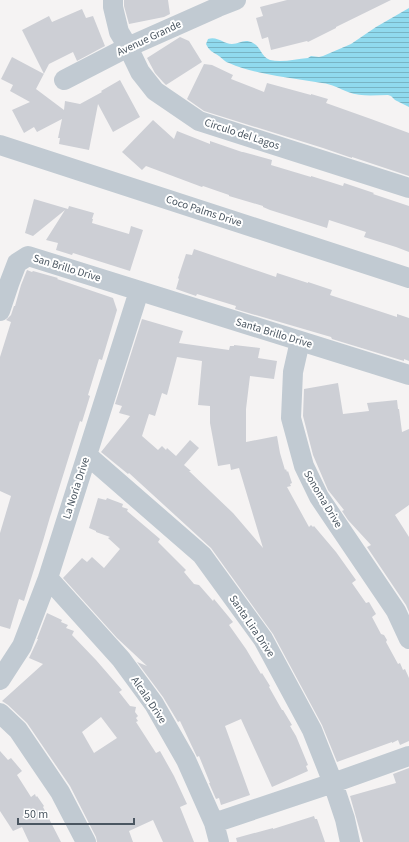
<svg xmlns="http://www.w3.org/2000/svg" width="409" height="842" font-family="'Source Sans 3',sans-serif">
	<defs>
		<pattern id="water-rules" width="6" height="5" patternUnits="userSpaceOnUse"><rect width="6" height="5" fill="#90daee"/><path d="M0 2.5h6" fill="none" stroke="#78b4c4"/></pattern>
	</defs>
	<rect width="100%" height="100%" fill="#f5f3f3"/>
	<path fill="url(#water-rules)" d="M409 8V107L395 100 391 96 388 95C375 95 361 97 348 92 340 89 332 84 322 83 307 81 292 78 277 76 261 73 244 70 229 63 225 62 223 59 219 56 213 52 209 51 206 44L208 39C218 36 223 44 232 44 240 44 244 38 253 43 261 47 261 57 270 60 282 63 296 59 308 58L311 56 319 57 323 56 351 44 376 27Z"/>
	<path fill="#cdcfd5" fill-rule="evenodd" d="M124 0H168L170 14 164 17 129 24 124 6Z
		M287 0H391L336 27V28L308 42 307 41 271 50 268 37 262 39 256 18 263 16 260 7Z
		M82 9 86 18 93 16 105 46 77 61 73 52 49 64 36 89 64 110 65 101 80 104 102 92 101 91 120 80 140 117 113 132 98 104 89 150 59 144 60 138H58L62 119 37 132 34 127 24 133 12 110 30 102 10 91 13 85 1 79 12 57 44 74 22 30 49 16 52 22Z
		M180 37 189 41 202 62 166 85 163 82 155 73 147 58Z
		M204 64 212 65 233 75 231 79 264 92 267 83 311 95V94L328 99 326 103 371 119 409 133V176L352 157V158L323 148 204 111 187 99Z
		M153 120 174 139 177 131 210 144V141L242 152H243L272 160 271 165 311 177V176L343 186 344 183 374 193 373 194 409 206V252L396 247 364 237 366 232 329 220 327 228 270 210 263 207V206L229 196V195L203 186 202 187 146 166 142 170 122 152Z
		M34 199 68 209 69 206 94 213 92 219H93L92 223 129 234 131 226 143 230 130 271 73 253 72 255 56 250 58 243 46 240 65 210 33 236 25 233Z
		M194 249 276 277 277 273 308 283V282L332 290 330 295 397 317V314L409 318V361L404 359V361L332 339 331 337 235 309 236 306 197 294 196 296 176 289 179 279 178 278 186 254 192 255Z
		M27 270 32 272 33 271 58 278 57 279 69 283 113 298 117 310 102 360 99 359 88 395 90 396 82 422 80 421 52 511 50 517 49 516 50 517 43 541 24 601 19 599 10 629 0 626V533L11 496 0 491V357L11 322 6 320 11 315 14 306H15L21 285Z
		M142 319 183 331 179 343 229 350 230 346H234V345L260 348 258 358 277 361 274 379 250 376 246 409V442L277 436 280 453 285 470 286 469 287 472 288 471 292 483 290 484 291 486 287 487 309 527 311 525 313 527 314 526 336 552 356 580 352 583 366 603 369 602 376 614 372 617 381 634 384 635 387 640 386 642 398 664 400 663 403 670 405 669 409 678V741L400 745 398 740 392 743V742L337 762 322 725 273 634 211 548 129 473 128 474 101 452 130 416 119 413 122 406 115 404ZM177 357 202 361 198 405 210 406V423L218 466 230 464 231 470 239 468 263 548 233 513 189 471H191L184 465 199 448 190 440 176 456 167 448 166 450 162 446 158 450 142 436 149 414 155 416 162 393 167 395Z
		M338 383 343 414 369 411 367 403 397 400 398 409H399L402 432 409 429V505L395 515 409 537V612L406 605 367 547 371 545 348 520 342 511 344 510 328 490 313 455 303 416 304 389Z
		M98 498 106 500 107 498 123 504 122 507 128 509 127 511 160 539 158 542 186 570 184 572 194 584 199 585 213 601 214 599 233 622 229 625 246 649 261 674 262 673 270 686 269 687 282 710H283L292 725 290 726 296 736 308 765 306 766 308 771 272 787 241 719 225 726 250 795 221 805 219 798 216 799 209 783H210L199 756 197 757 180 721 178 722 163 697 137 662 147 666 117 638 63 578 82 558 87 562 92 557 104 568 120 549 108 538 110 537 96 532V531L89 528Z
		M47 613 62 620 61 622 68 625 66 628 74 631 72 635 96 660 122 690 119 692 130 706 136 707 135 712 138 716 136 718 138 721 136 722 156 753 160 751 174 776 187 804 180 807 194 842H163L153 820 129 831 133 842H97L96 837 70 786 27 723 8 705 2 701 43 664 29 658 38 639H37ZM101 717 117 738 94 753 82 732Z
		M0 751 8 760 11 758 22 771 17 775 31 797 35 794 36 797 37 796 44 806 43 807 61 842H29L22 827 13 831 0 811Z
		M409 768V842H363L350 796 396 783 393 774Z
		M314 816 315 819H317L325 842H237L236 838 273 828V829Z"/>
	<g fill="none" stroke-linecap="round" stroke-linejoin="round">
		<path stroke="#c1cad2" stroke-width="20" d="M113 0V7L119 32 128 47 140 72 155 91 199 121 409 188
			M64 80 128 47 218 7 236 0
			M0 145 409 278
			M0 311 9 284 17 263 28 256 409 375
			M300 341 293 372 291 418 304 466 319 497 396 611 409 639
			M87 455 202 555 263 639 312 730 333 783 345 819 350 842
			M48 578 121 659 154 704 186 760 214 823 219 842
			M0 680 22 646 48 578 139 291
			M0 713 18 730 60 792 86 842
			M214 823 333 783 409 756"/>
	</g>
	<g text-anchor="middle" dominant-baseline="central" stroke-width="4" stroke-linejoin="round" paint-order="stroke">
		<g font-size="11" fill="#4a5661" stroke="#fff">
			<text transform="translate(149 38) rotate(-25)">Avenue Grande</text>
			<text transform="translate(242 134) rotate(18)">Circulo del Lagos</text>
			<text transform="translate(204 211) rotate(18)">Coco Palms Drive</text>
			<text transform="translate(67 268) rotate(17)">San Brillo Drive</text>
			<text transform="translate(274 333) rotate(17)">Santa Brillo Drive</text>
			<text transform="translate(76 488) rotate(-72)">La Noria Drive</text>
			<text transform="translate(323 499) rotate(59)">Sonoma Drive</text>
			<text transform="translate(252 626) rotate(56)">Santa Lira Drive</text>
			<text transform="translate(149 700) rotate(56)">Alcala Drive</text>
		</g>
	</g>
	<path d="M18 818v6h116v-6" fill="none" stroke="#4a5661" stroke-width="2"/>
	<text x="24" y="818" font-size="12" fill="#4a5661" stroke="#ffffff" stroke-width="3" paint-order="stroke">50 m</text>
</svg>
